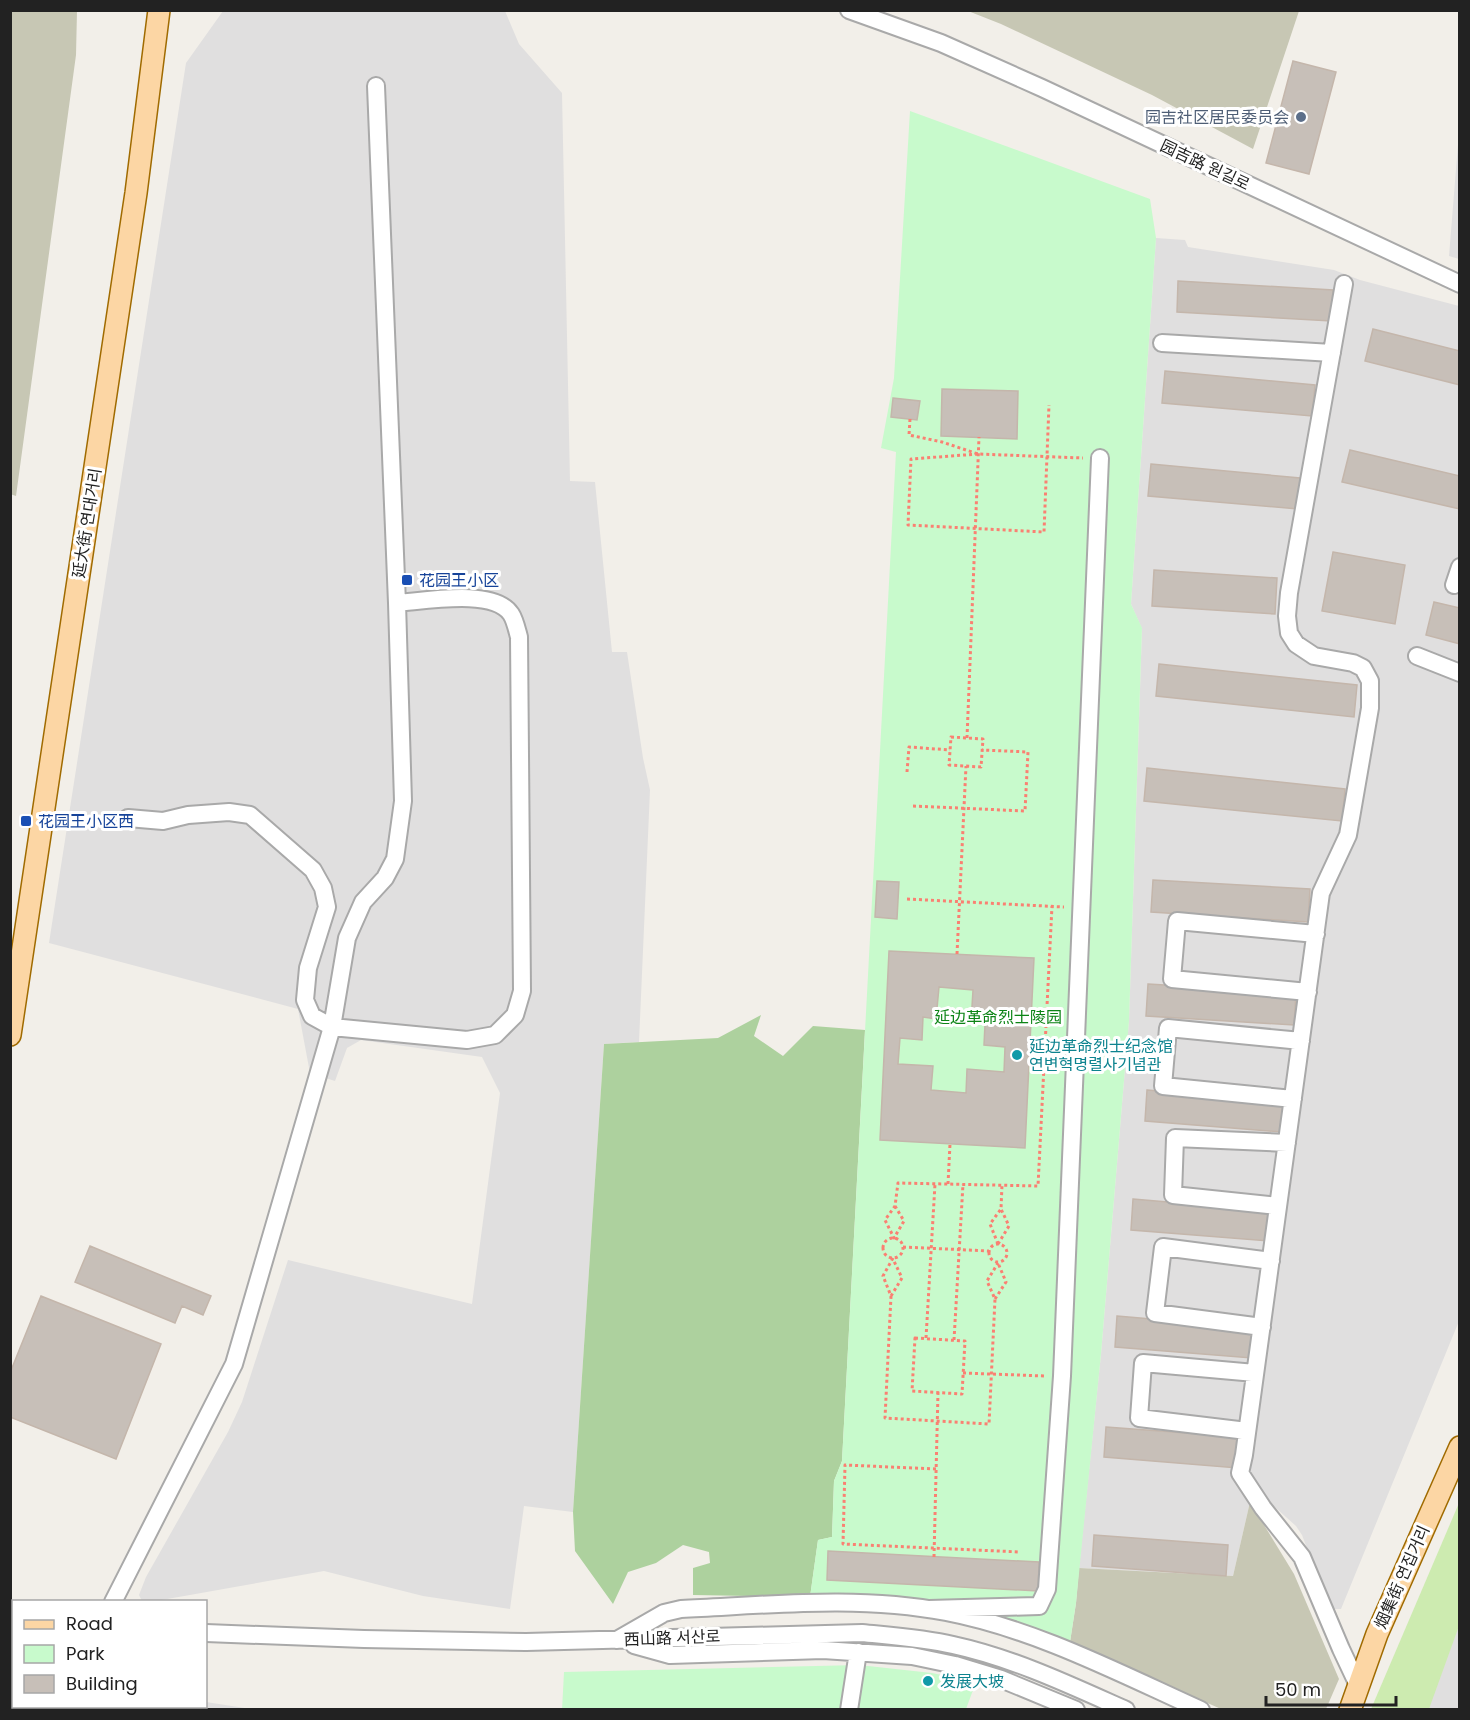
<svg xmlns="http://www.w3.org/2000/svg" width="1470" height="1720" font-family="Poppins,'Noto Sans SC','Noto Sans KR',sans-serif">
	<rect width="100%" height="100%" fill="#f2efe9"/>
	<path fill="#e0dfdf" d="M223 11H505L519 44 562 93 570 481 595 482 612 652H627L643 758 650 790 639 1042 604 1044 573 1512 524 1506 510 1609 423 1596 324 1571 156 1601H142L139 1595 146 1577 228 1432 242 1402 288 1260 472 1304 500 1093 482 1057 361 1040 347 1048 335 1081 310 1073 298 1009 49 943 186 63Z
		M1459 132 1460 259H1459L1449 256Z
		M1156 238 1185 240 1188 247 1334 270 1360 280 1459 306V1321L1341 1609H1330L1302 1535 1296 1526 1247 1482 1250 1502 1233 1576 1079 1568 1101 1354 1129 1021 1142 629 1131 604Z
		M1459 1625V1709H1428Z
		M206 1702 251 1709H114L116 1706H206Z"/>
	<path fill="#c7c7b4" d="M10 11H77L76 55 16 496 10 494Z
		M968 11H1299L1253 149 1152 95 1001 24Z
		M1250 1502 1294 1574 1339 1679 1326 1709H1221L1070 1642 1076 1603 1079 1568 1233 1576Z"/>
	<path fill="#cdebb0" d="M1459 1503V1626L1429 1709H1371Z"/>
	<path fill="#add19e" d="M761 1015 754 1036 783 1056 813 1026 865 1030 842 1461 834 1481 832 1537 818 1540 810 1597 693 1595V1568L710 1563 709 1552 683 1545 656 1563 628 1572 613 1604 575 1551 573 1512 604 1044 718 1038Z"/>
	<path fill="#c8facc" d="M910 111 1150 199 1156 238 1131 604 1142 628 1129 1021 1101 1354 1076 1603 1070 1642 984 1613 810 1597 818 1540 832 1537 834 1481 842 1461 896 452 881 448 894 378Z
		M859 1665 932 1673 976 1682 966 1709 562 1710 564 1672Z"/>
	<path fill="#c7bfb8" stroke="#c4b6ab" stroke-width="1.5" fill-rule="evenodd" d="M1293 61 1336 72 1309 174 1266 163Z
		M1178 281 1333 290 1331 321 1177 312Z
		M1373 329 1460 351V385L1365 361Z
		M1165 371 1315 385 1312 416 1162 403Z
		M942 389 1018 391 1017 439 941 436Z
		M893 398 920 401 917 420 891 417Z
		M1350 450 1460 476V509L1342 482Z
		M1151 464 1300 478 1298 509 1148 496Z
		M1333 552 1405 565 1395 624 1322 611Z
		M1154 570 1277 578 1275 614 1152 606Z
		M1434 602 1460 608V644L1426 635Z
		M1159 664 1357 685 1354 717 1156 696Z
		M1147 768 1345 789 1342 821 1144 801Z
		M1153 880 1310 889 1308 922 1151 912Z
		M877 881 899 882 897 919 875 917Z
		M889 951 1034 958 1025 1148 880 1140ZM939 987 973 990 971 1023 985 1024 984 1045 1005 1047 1004 1072 967 1069 966 1093 931 1090 933 1066 898 1064 900 1038 922 1040 923 1017 936 1019Z
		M1148 984 1296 993 1294 1025 1146 1016Z
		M1147 1090 1285 1102 1282 1132 1145 1121Z
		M1133 1199 1271 1211 1269 1241 1131 1230Z
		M90 1246 211 1296 203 1315 182 1306 175 1323 75 1282Z
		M41 1296 161 1344 116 1459 10 1417V1373Z
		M1117 1316 1255 1328 1252 1358 1115 1347Z
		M1106 1427 1240 1437 1238 1468 1104 1457Z
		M1094 1535 1228 1545 1226 1576 1092 1566Z
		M828 1551 1039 1562 1038 1591 827 1580Z"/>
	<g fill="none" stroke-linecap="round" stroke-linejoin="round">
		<defs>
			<path id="minor" d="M849 10 941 43 1042 88 1460 284
				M1344 284 1289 593 1287 616 1289 633 1296 644 1314 656 1353 663 1363 668 1370 681V708L1348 835 1321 893 1244 1455 1240 1473 1263 1508 1302 1557 1341 1649 1358 1685
				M1162 343 1332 353
				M1454 585 1460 567
				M1417 656 1460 673
				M128 818 163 821 188 815 229 812 250 815 313 870 323 888 327 907 308 968 305 1000 312 1016 332 1027 467 1040 495 1035 515 1015 522 991 519 637C517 630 515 620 511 614 494 588 425 601 397 603
				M1308 992 1172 979 1177 921 1316 934
				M1293 1099 1163 1086 1168 1028 1301 1041
				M1278 1206 1173 1195 1175 1138 1287 1143
				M1262 1327 1155 1313 1163 1247 1271 1261
				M1247 1431 1139 1418 1143 1363 1255 1373
				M113 1602 234 1364 332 1027 347 938 363 902 385 878 395 859 403 801 397 603 376 86
				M929 1609 1039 1606 1047 1589 1062 1376 1100 458
				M206 1633 364 1639 526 1642 862 1633C892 1636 923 1638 953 1645 1013 1658 1070 1685 1126 1710
				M10 1634H14
				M617 1640 664 1613 681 1609C769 1605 859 1595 946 1612 1035 1629 1119 1673 1201 1710
				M634 1645 670 1655 823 1650 912 1656 955 1665 1001 1679 1076 1710
				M64 1710 65 1706
				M849 1710 858 1652"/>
			<path id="major" d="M10 1035 136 193 159 10
				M1350 1710 1377 1634 1460 1447"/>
		</defs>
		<use href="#minor" stroke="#a9a9a9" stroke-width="20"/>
		<use href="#major" stroke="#a06b00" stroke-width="24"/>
		<path stroke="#fa8072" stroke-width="3" stroke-dasharray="3 3" stroke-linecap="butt" d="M910 419 909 435 942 442 978 454 1083 458
			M978 454 911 459 908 525 1044 532 1049 405
			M951 737 983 739 981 767 949 765Z
			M967 738 979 437
			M907 772 909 747 950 750
			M913 806 1025 811 1028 752 982 750
			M907 899 1064 907
			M957 954 966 766
			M948 1184 950 1144
			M895 1206 904 1221 894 1238 885 1220 895 1206 898 1183 1038 1186 1052 906
			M883 1248a10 10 0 1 1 20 0a10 10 0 1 1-20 0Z
			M989 1253a9 9 0 1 1 18 0a9 9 0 1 1-18 0Z
			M998 1244 990 1224 1001 1209 1002 1185
			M998 1244 1009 1226 1001 1209
			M903 1247 989 1251
			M893 1258 883 1276 891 1296 885 1418 989 1424 995 1299 987 1281 998 1263
			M891 1296 902 1278 893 1259
			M995 1299 1006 1282 998 1263
			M915 1338 965 1341 962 1394 912 1391Z
			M926 1338 935 1184
			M954 1340 963 1184
			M963 1373 1045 1376
			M936 1469 845 1465 843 1544 1020 1552
			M934 1557 938 1392"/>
		<use href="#minor" stroke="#fff" stroke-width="16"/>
		<use href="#major" stroke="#fcd6a4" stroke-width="21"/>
	</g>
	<circle fill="#5c6f8a" stroke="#fff" stroke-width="2" cx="1301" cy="117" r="6"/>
	<g fill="#1a4fb4" stroke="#fff" stroke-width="2">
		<rect x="401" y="574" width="12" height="12" rx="3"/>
		<rect x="20" y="815" width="12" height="12" rx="3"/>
	</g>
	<g fill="#0f9aa8" stroke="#fff" stroke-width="2">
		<circle cx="1017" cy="1055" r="6"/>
		<circle cx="928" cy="1681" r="6"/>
	</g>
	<g text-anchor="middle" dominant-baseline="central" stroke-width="6" stroke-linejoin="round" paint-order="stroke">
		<g font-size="16" fill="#4e5e75" stroke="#fff" text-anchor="end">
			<text x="1289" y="117">园吉社区居民委员会</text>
		</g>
		<g font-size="16" fill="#222" stroke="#fff">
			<text transform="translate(1205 165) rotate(25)">园吉路 원길로</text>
			<text transform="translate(87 523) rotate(-81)">延大街 연대거리</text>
			<text transform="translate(1402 1577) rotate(-66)">烟集街 연집거리</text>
			<text transform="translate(672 1638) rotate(-2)">西山路 서산로</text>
		</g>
		<g font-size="16" fill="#164399" stroke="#fff" text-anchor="start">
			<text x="419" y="580">花园王小区</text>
			<text x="38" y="821">花园王小区西</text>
		</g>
		<g font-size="16" fill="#0c8416" stroke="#fff">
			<text x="998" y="1017">延边革命烈士陵园</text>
		</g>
		<g font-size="16" fill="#0d838f" stroke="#fff" text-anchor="start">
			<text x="1029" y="1046">延边革命烈士纪念馆<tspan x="1029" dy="18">연변혁명렬사기념관</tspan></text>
			<text x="940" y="1681">发展大坡</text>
		</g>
	</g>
	<rect width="1470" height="1720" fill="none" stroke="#222222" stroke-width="24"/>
	<rect x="12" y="1600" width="195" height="108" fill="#ffffff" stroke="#a7a7a7" stroke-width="1.5"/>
	<rect x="24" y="1620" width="30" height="9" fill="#fcd6a4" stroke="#a7a7a7" stroke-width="1.5"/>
	<text x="66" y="1630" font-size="18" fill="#222222">Road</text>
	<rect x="24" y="1645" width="30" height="18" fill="#c8facc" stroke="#a7a7a7" stroke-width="1.5"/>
	<text x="66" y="1660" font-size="18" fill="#222222">Park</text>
	<rect x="24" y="1675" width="30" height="18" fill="#c7bfb8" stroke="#a7a7a7" stroke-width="1.5"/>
	<text x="66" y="1690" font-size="18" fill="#222222">Building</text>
	<path d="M1266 1696v9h130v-9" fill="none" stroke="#222222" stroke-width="3"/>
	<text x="1275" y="1696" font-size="18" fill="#222222" stroke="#ffffff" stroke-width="4.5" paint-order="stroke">50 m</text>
</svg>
